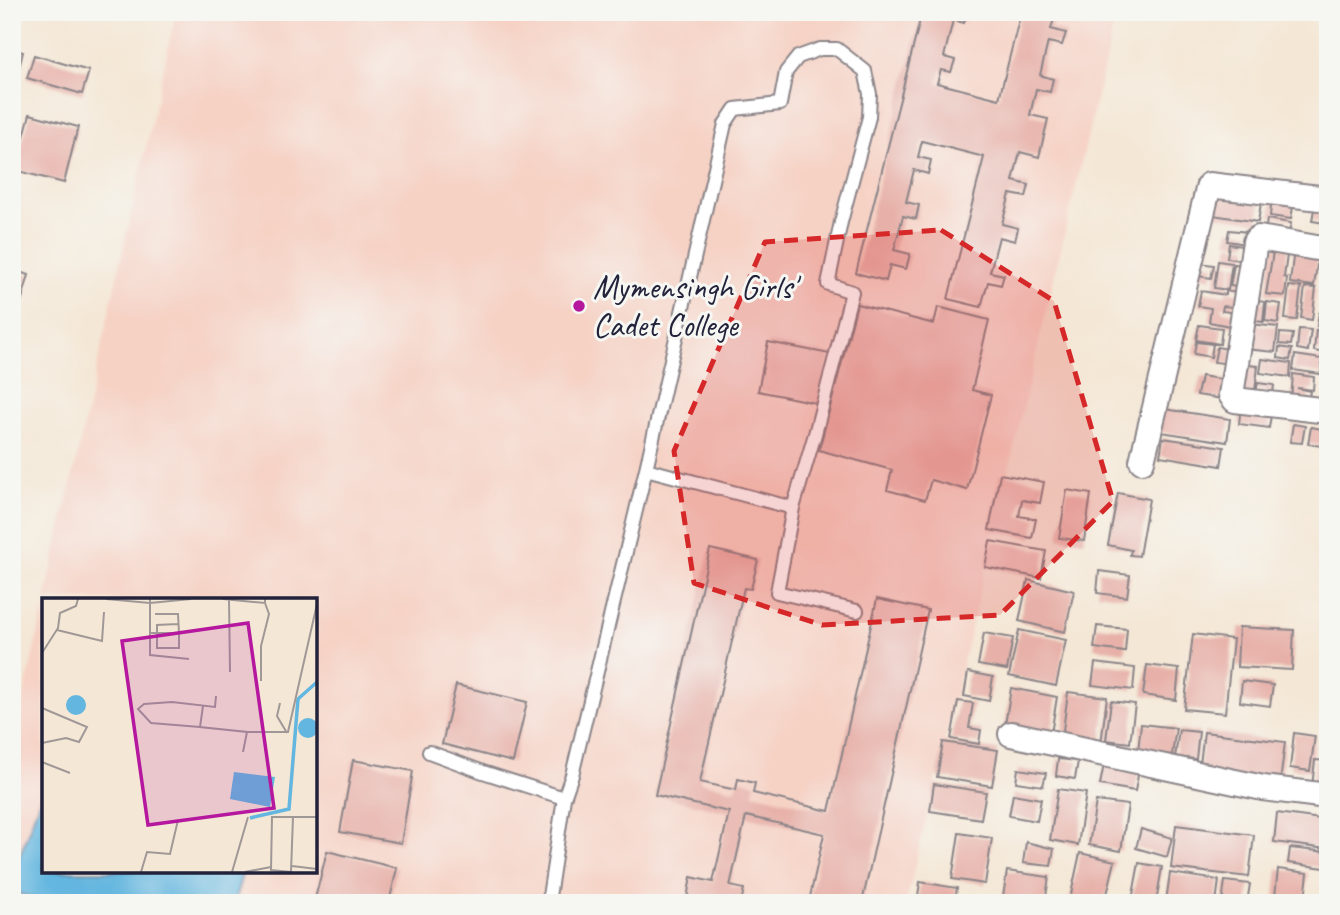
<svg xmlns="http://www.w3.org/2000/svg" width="1340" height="915" font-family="Caveat,sans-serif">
	<rect width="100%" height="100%" fill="#f6f6f2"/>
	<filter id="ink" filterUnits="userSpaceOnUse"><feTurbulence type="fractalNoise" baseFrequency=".0143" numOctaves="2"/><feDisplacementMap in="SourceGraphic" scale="14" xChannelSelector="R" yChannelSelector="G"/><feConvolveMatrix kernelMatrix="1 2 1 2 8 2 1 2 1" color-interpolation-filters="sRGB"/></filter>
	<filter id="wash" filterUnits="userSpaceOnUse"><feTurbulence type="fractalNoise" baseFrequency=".00686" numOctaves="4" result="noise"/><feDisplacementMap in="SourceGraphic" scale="28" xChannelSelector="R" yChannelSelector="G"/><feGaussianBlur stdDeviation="1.57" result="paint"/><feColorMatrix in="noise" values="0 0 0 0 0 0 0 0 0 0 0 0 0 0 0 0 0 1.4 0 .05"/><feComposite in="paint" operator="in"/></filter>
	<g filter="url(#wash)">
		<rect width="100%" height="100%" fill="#f4e7d5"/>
		<path fill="#f6d2c5" d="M176 12H1117L906 903H12V748L44 606V871H315V600H45Z"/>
		<path fill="#63b6df" stroke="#426c8d" stroke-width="2" d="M44 787V871H243L234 903H50L12 892V878Z"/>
		<g id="blocks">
			<path fill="#e7b1a9" d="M922 12H967L964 23 953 20 944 57 955 60 951 72 941 70 937 83 999 99 1021 12H1056L1051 29 1066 33 1062 45 1048 42 1040 75 1053 79 1050 92 1036 89 1030 115 1048 119 1039 157 1020 152 1013 181 1029 185 1026 197 1010 194 1002 224 1018 228 1015 241 999 237 990 272 1004 275 1001 285 988 282 981 307 948 299 984 157 922 141 918 157 931 160 928 174 914 170 906 202 919 205 916 219 903 216 894 250 910 254 906 269 890 265 886 281 856 273Z
				M12 49 23 52 13 92H12Z
				M34 55 89 71 82 94 27 78Z
				M30 114 78 127 64 183 15 170Z
				M1217 190 1262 197 1258 222 1213 215Z
				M1272 197 1294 201 1291 219 1270 216Z
				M1315 203 1328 205 1325 223 1312 221Z
				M1267 219 1291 223 1288 238 1265 234Z
				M1229 230 1248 232 1246 244 1227 241Z
				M1229 244 1248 247 1246 261 1227 258Z
				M1274 246 1288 248 1284 277 1287 278 1285 296 1266 294Z
				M1294 249 1319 252 1314 286 1290 283Z
				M1218 261 1232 263 1228 290 1214 288Z
				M1199 263 1214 265 1211 278 1197 276Z
				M1234 264 1245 265 1242 288 1230 286Z
				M12 270 29 275 19 309 12 307Z
				M1289 286 1301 287 1297 320 1285 319Z
				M1305 287 1316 288 1312 320 1301 318Z
				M1201 291 1226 295V291L1243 294 1241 308 1223 306 1222 311 1237 313 1235 327 1209 322 1211 308 1198 306Z
				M1252 300 1265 302 1263 322 1250 320Z
				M1267 302 1281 304 1278 323 1265 321Z
				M857 304 934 324 938 307 989 320 972 390 991 395 967 490 931 480 925 500 887 490 892 470 819 450Z
				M1319 313 1328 314V327L1317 326Z
				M1249 324 1278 327 1275 352 1245 349Z
				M1199 325 1222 328 1220 344 1196 340Z
				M1299 329 1311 330 1308 351 1297 349Z
				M1316 330 1328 332 1325 353 1314 351Z
				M1280 333 1293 334 1291 345 1279 344Z
				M768 342 830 354 821 404 758 391Z
				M1196 342 1213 344 1211 357 1194 354Z
				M1217 347 1233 350 1231 364 1214 362Z
				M1279 347 1292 349 1290 360 1278 358Z
				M1295 355 1322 359 1321 374 1293 370Z
				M1262 359 1291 363 1290 377 1260 373Z
				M1240 364 1258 366 1254 399 1236 397Z
				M1293 374 1314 377 1313 390 1297 388 1310 391 1308 403 1291 401Z
				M1201 376 1233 381 1229 400 1197 395Z
				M1258 383 1274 385 1273 393 1256 391Z
				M1241 405 1272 409 1269 428 1239 424Z
				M1158 408 1230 419 1227 442 1154 431Z
				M1293 424 1305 426 1302 443 1290 442Z
				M1311 427 1328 430V447L1308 444Z
				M1163 438 1224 447 1221 466 1160 456Z
				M1000 474 1044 482 1040 503 1022 500 1019 516 1036 519 1032 538 989 530Z
				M1067 490 1091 494 1084 541 1059 538Z
				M1118 493 1149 499 1139 556 1130 555 1131 550 1108 545Z
				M990 541 1046 551 1041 578 985 567Z
				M710 549 758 560 751 589 744 588 700 782 736 790 738 779 755 783 753 793 829 811 877 599 928 610 862 903H837L810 897 824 834 746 816 730 886 744 889 741 903H686L691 877 713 882 729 812 655 795Z
				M1099 571 1130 575 1127 597 1097 593Z
				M1028 580 1074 591 1065 632 1019 621Z
				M1097 626 1127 629 1125 652 1094 648Z
				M1239 627 1294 630 1292 670 1237 667Z
				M1019 630 1066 640 1056 686 1009 676Z
				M984 633 1013 638 1007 670 978 665Z
				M1193 634 1233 639 1225 713 1184 709Z
				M1095 663 1135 668 1133 690 1092 685Z
				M1147 665 1179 669 1176 700 1143 695Z
				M968 672 993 677 989 701 964 696Z
				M1242 681 1273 685 1270 706 1240 702Z
				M456 685 527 702 513 762 442 744Z
				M1011 688 1057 697 1050 740 1004 731Z
				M1068 692 1107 697 1101 744 1062 738Z
				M958 701 973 703 969 728 981 730 979 744 951 739Z
				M1111 701 1135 704 1130 743 1106 740Z
				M1141 724 1176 728 1172 755 1138 751Z
				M1179 730 1199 732 1196 759 1175 757Z
				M1204 732 1285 742 1280 783 1199 772Z
				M1294 733 1315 736 1310 771 1290 768Z
				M943 742 998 750 992 786 937 777Z
				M1058 759 1078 761 1075 779 1056 776Z
				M353 760 413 771 401 843 340 832Z
				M1315 760 1328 761V789L1312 787Z
				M1104 764 1139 770 1135 791 1100 785Z
				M1018 769 1046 773 1043 786 1016 782Z
				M934 784 986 792 981 819 930 811Z
				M1058 789 1086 793 1078 845 1050 840Z
				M1013 794 1041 799 1037 821 1009 816Z
				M1096 801 1128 805 1121 851 1089 845Z
				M1277 813 1328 820 1327 849 1274 842Z
				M1176 825 1254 835 1249 877 1171 868Z
				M1141 829 1172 838 1167 857 1136 848Z
				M959 833 992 838 985 884 952 879Z
				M1026 842 1054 849 1051 866 1023 863Z
				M1290 848 1327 852 1325 868 1288 863Z
				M327 851 397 868 389 903H314Z
				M1080 853 1115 861 1105 903H1069Z
				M1139 863 1162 867 1156 903 1132 900Z
				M1278 869 1308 873 1305 899 1275 896Z
				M1007 871 1049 877 1045 903H1002Z
				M1170 873 1219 880 1216 903 1166 901Z
				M1225 881 1250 884 1247 903H1222Z
				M920 882 957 888 955 903H917Z"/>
		</g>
	</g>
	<g filter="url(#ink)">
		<use href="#blocks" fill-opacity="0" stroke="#8b8488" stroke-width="2"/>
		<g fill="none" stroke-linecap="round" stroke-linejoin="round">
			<defs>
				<path id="service" d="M646 469 725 124 735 109 780 104 786 72 798 57 820 49H837L865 71 870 94 869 117 841 222 828 284 852 292 815 434 793 508 777 592 857 611
					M429 752 483 772 564 798 572 775 646 469 793 508
					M548 903 564 798"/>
				<path id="minor" d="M1328 250 1259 238 1257 239 1255 242 1231 395 1235 400 1328 411
					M1142 461 1209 185 1328 199
					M1011 734 1263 788 1328 796"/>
			</defs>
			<use href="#service" stroke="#8b8488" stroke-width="16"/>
			<use href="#minor" stroke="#8b8488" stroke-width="28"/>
			<use href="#service" stroke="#fff" stroke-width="12"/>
			<use href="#minor" stroke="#fff" stroke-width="24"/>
		</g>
	</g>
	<path fill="#d62828" fill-opacity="0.2" stroke="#d62828" stroke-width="5" stroke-dasharray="14 9" stroke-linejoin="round" d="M941 230 1054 301 1113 501 1000 615 822 625 694 583 674 451 765 242Z"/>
	<circle fill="#b5179e" stroke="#f6f6f2" stroke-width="2.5" cx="579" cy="306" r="7"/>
	<g text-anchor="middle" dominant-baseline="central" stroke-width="6" stroke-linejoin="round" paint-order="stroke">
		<g font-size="33" fill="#22223b" stroke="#f6f6f2" text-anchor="start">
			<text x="593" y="287">Mymensingh Girls'<tspan x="593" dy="38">Cadet College</tspan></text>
		</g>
	</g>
	<g transform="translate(42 598)">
		<rect width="275" height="275" fill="#f4e7d5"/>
		<path d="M24 107a10 10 0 1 1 20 0a10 10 0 1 1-20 0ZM256 130a10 10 0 1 1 20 0a10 10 0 1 1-20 0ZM192 174 233 179 228 209 188 201Z" fill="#63b6df"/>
		<path fill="none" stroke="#63b6df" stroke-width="3.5" d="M208 220 247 211 256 101 275 84"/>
		<path fill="none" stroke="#a09897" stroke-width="2" d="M64 1 108 5 149 1M108 1V57L147 61M181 1 223 5V1M187 1 188 74M136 26 115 27V50H137V35M15 32 60 43 62 14M108 35H137L136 16H113M0 55 16 30 18 15 34 8 36 1M219 83V48L227 16 223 5M238 105 235 118 245 135M161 108 158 129 205 134 201 154M0 110 45 129 37 144 24 140 0 145M158 129 109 125 96 111 102 106 130 104 173 109 174 98M205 134H246L275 6M0 164 28 175M251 219H230L229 272 249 274 251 219H275M250 268 275 271M99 274 105 254 128 256 136 222M190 274 206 219M203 274 229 269"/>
		<path fill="#b5179e" fill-opacity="0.15" stroke="#b5179e" stroke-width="3.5" d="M206 25 232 210 106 227 80 43Z"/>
		<rect width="275" height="275" fill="none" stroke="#22223b" stroke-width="3.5"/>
	</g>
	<rect width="1340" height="915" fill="none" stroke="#f6f6f2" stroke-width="42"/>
</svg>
